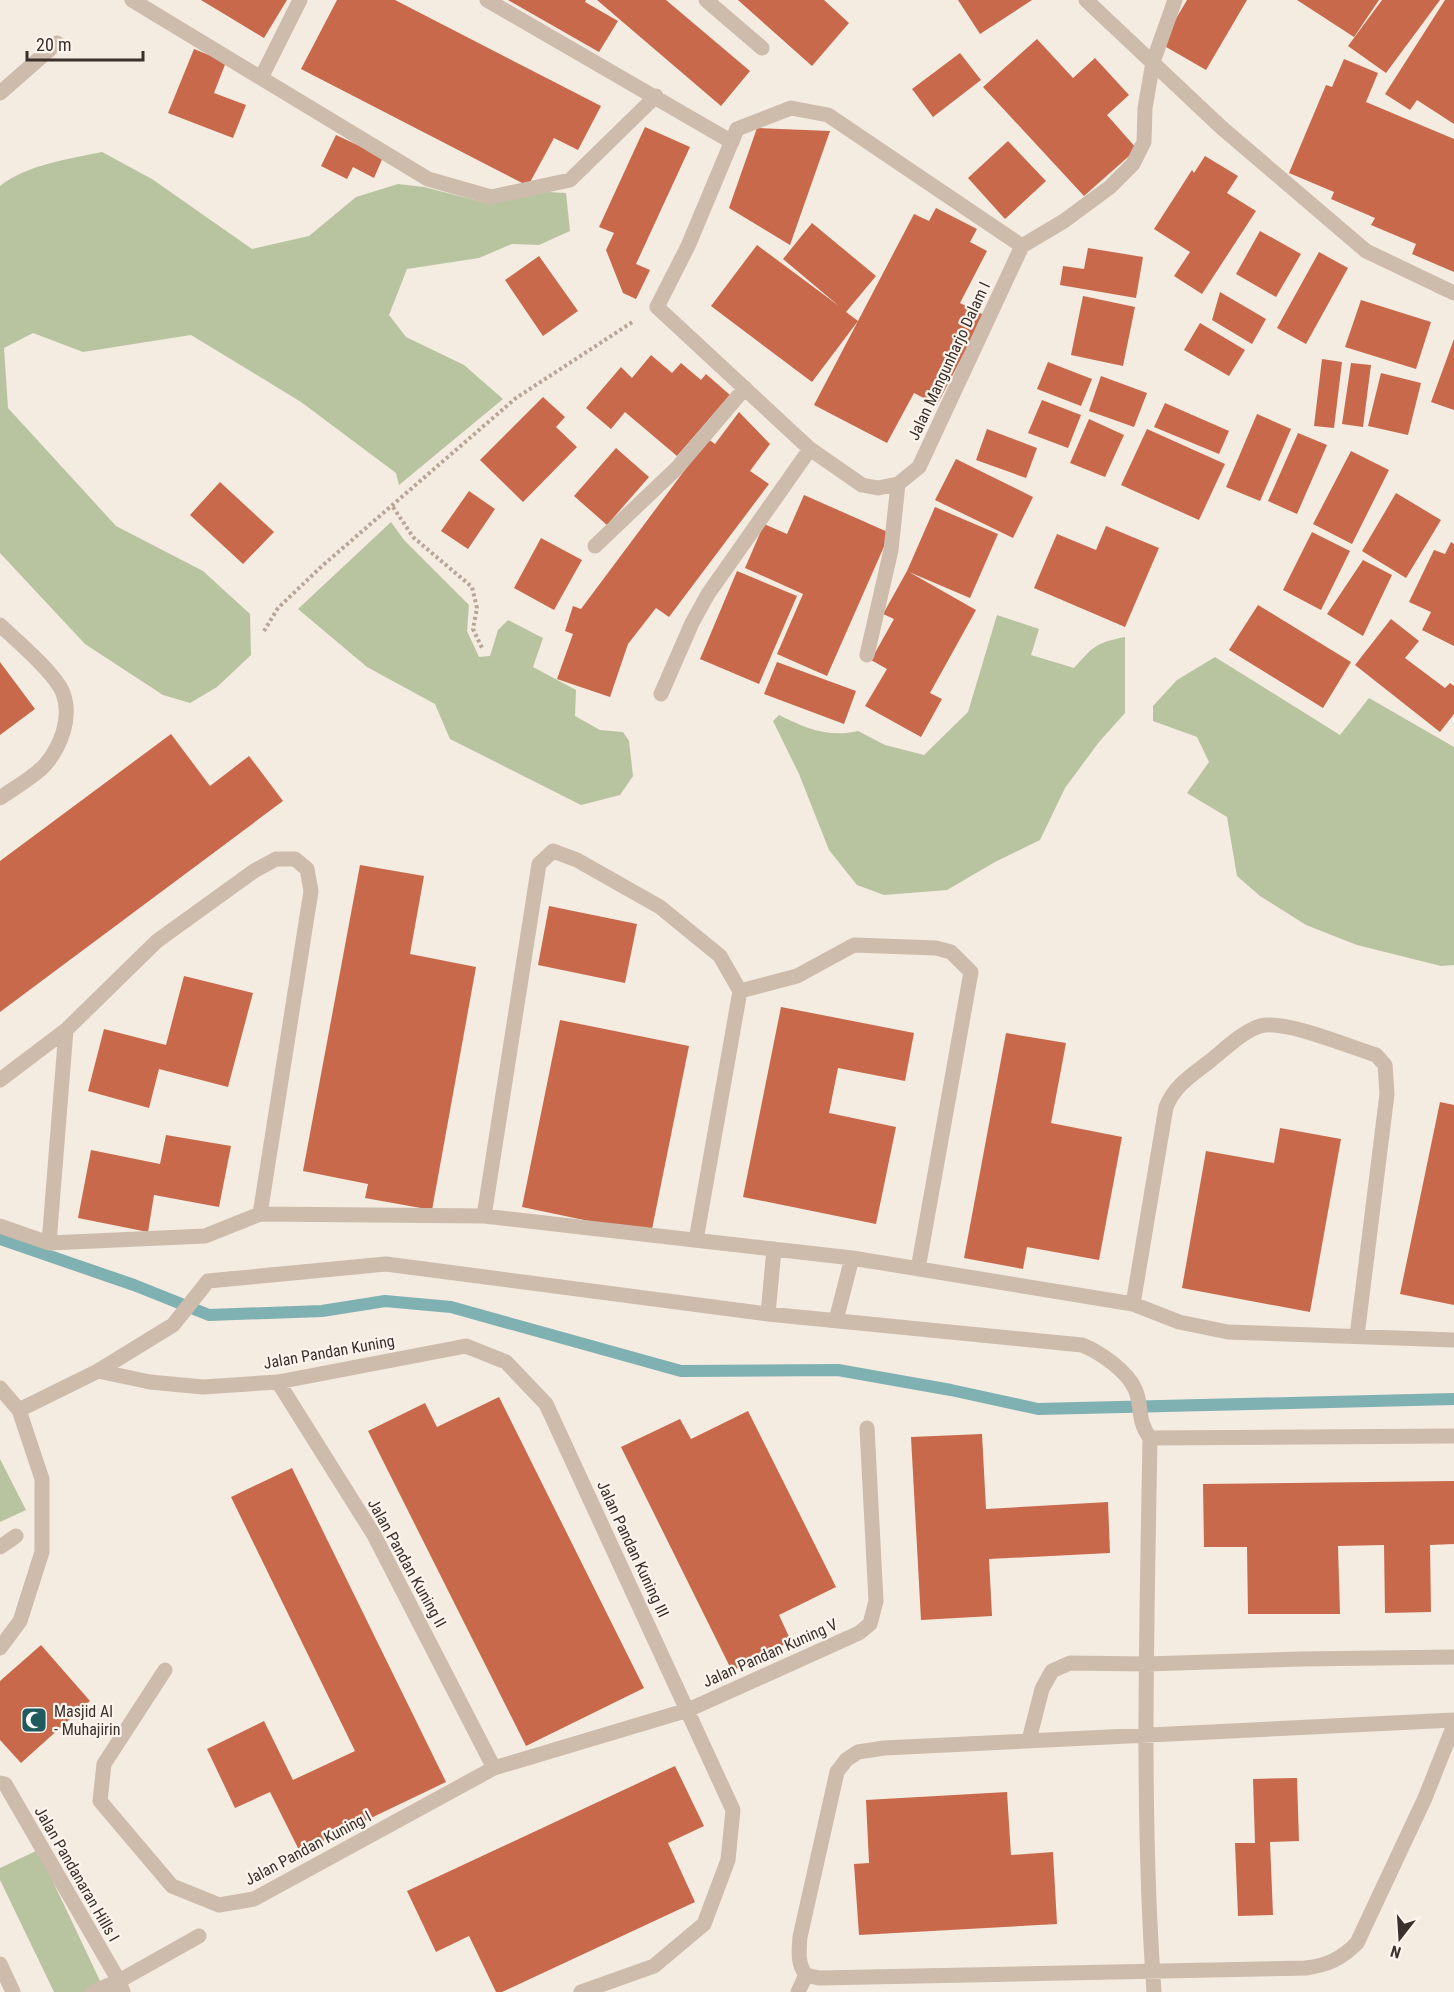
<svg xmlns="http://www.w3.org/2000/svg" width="1454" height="1992" font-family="'Roboto Condensed',sans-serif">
	<rect width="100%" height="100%" fill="#f4ebe1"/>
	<path fill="#b8c4a0" d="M102 152 152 179 252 249 309 236 356 197 398 184 424 187 490 204 548 192 566 193 570 231 539 245 512 244 479 258 407 269 389 315 406 337 464 365 503 399 399 485 396 473 301 402 191 335 83 352 33 333 4 348 8 408 116 526 203 571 250 614 251 655 217 687 190 703 163 695 85 644 0 553V186C26 165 69 159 102 152Z
		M391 522 404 540 469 605 467 631 479 657 490 656 498 630 508 620 543 638 533 667 576 690 575 716 600 730 623 732 629 741 633 776 620 795 581 805 450 739 435 704 367 667 298 609Z
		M997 615 1039 629 1031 655 1074 668C1094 646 1095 643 1125 637V713L1099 742 1065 788 1040 840 995 862 947 890 884 895 857 885 829 850 799 774 773 721 779 715C805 728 828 738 858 731L885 745 924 755 968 712Z
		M1215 657 1340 735 1369 698 1454 747V965L1441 966 1357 945 1306 925 1260 896 1237 876 1227 817 1187 793 1209 762 1197 737 1153 721V706L1177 680Z
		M0 1459 26 1510 0 1522Z
		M38 1850 102 1985 86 1992H54L0 1880V1868Z"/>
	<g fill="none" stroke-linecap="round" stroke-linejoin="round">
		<path stroke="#7fb0b2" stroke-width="12" d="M0 1239 134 1285 209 1315 322 1311 385 1301 451 1307 681 1371 838 1370 951 1390 1038 1409 1454 1399"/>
	</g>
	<path fill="#c8694b" d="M201 0H287L264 38Z
		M337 0H395L601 106 578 150 554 138 528 186 301 69Z
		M508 0H586L585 2 618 21 599 52Z
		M597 0H666L750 71 721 106Z
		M738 0H824L849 23 812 66Z
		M958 0H1032L980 34Z
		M1187 0H1247L1206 70 1161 44Z
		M1297 0H1379L1354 37Z
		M1382 0H1440L1386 73 1348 46Z
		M1445 0H1454V124L1417 100 1410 110 1385 94Z
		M1037 39 1073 78 1095 58 1129 95 1107 115 1137 149 1084 196 983 87Z
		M194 49 226 62 214 93 246 105 233 138 168 113Z
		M960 53 981 80 933 117 912 89Z
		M1344 59 1378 73 1366 102 1454 139V272L1412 254 1416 244 1371 225 1375 218 1331 199 1334 192 1289 173 1326 85 1332 87Z
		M645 127 690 147 636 264 650 270 636 299 623 293 606 250 614 233 599 227Z
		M757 128 830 131 790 245 729 208Z
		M336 135 383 157 374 178 353 167 347 179 321 166Z
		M1008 141 1046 181 1005 219 968 178Z
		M1205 156 1238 176 1227 193 1256 211 1202 294 1174 276 1190 252 1154 229 1192 170 1194 173Z
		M936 208 977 229 970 242 987 251 960 303 984 315 937 405 914 393 887 443 814 405 914 214 929 221Z
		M812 223 876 276 846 312 858 321 812 382 711 306 757 245 839 306 783 259Z
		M1260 231 1301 254 1276 297 1236 274Z
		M1088 248 1143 257 1136 298 1060 285 1063 266 1084 269Z
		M1319 252 1348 268 1306 344 1277 328Z
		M539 256 578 311 543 336 505 280Z
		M1220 292 1266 319 1252 344 1212 320Z
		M1083 296 1135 307 1123 366 1071 355Z
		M1361 300 1431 322 1416 369 1345 347Z
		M1200 323 1245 350 1229 376 1184 350Z
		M1454 339V410L1431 402Z
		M651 355 672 373 681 363 701 380 706 374 730 395 677 456 625 412 611 429 586 408 621 367 632 378Z
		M1322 359 1342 362 1334 428 1314 426Z
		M1048 362 1092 379 1081 406 1037 389Z
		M1351 363 1371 365 1363 427 1342 424Z
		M1381 373 1421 383 1408 435 1368 426Z
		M1101 376 1147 393 1134 427 1089 411Z
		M543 397 565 417 556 427 577 447 523 502 480 460Z
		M1042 400 1081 415 1068 448 1028 433Z
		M1165 403 1229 431 1219 454 1154 427Z
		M739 412 770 444 750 471 769 484 669 617 656 608 628 644 610 697 557 679 573 634 565 631 573 606 581 609 708 439 715 444Z
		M1257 414 1291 429 1260 501 1226 487Z
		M1089 419 1124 435 1105 477 1070 463Z
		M987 429 1037 448 1026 478 976 460Z
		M1147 429 1225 464 1199 520 1121 485Z
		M1298 433 1327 445 1297 514 1268 501Z
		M616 448 649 477 607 525 574 496Z
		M1351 451 1389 470 1352 544 1313 524Z
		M956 459 1033 497 1013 538 935 500Z
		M220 482 274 532 243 564 190 515Z
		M469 491 495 509 468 549 441 531Z
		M1396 493 1441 520 1406 578 1362 551Z
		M804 495 890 533 827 676 777 654 803 594 745 568 764 524 787 534Z
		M935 507 998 534 970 598 909 572 976 610 930 693 942 699 921 737 865 706 887 669 871 660 894 619 883 614 907 571Z
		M1106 526 1159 548 1125 627 1034 588 1057 534 1096 550Z
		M1312 532 1350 551 1321 610 1283 590Z
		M541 538 582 560 554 610 514 588Z
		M1451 542 1454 544V646L1422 630 1431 612 1409 602 1434 550 1445 554Z
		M1363 560 1392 575 1363 636 1327 614Z
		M737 571 797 596 759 684 700 659Z
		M1258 605 1351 662 1323 708 1229 650Z
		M1391 619 1419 641 1405 658 1445 688 1450 683 1454 686V714L1440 732 1355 665Z
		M0 662 35 709 0 735Z
		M777 662 856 691 844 724 764 694Z
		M171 734 210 786 249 756 283 801 0 1012V861Z
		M360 865 424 876 410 954 476 967 432 1210 365 1198 368 1184 303 1171Z
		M549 906 637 924 625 983 538 965Z
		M184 976 253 993 228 1087 159 1069 149 1108 88 1091 104 1029 166 1045Z
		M781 1007 914 1033 905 1081 838 1068 829 1113 896 1127 876 1224 743 1197Z
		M560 1020 689 1046 651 1234 522 1207Z
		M1006 1033 1066 1043 1051 1123 1122 1137 1099 1260 1027 1247 1023 1269 964 1258Z
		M1440 1102 1454 1105V1305L1400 1294Z
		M1280 1128 1341 1139 1310 1312 1182 1288 1206 1151 1274 1163Z
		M166 1135 231 1146 219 1207 154 1195 148 1232 78 1218 91 1150 160 1164Z
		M499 1397 644 1688 526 1746 368 1431 425 1403 437 1427Z
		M748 1411 836 1587 779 1615 791 1641 732 1671 621 1447 680 1419 691 1439Z
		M982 1434 986 1509 1108 1502 1110 1553 989 1559 992 1616 921 1620 911 1437Z
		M292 1468 446 1782 300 1852 270 1792 235 1808 207 1749 264 1721 293 1780 355 1751 231 1497Z
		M1454 1481V1544L1430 1545 1431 1612 1385 1613 1384 1545 1338 1546 1340 1614H1248L1247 1547H1204L1203 1484Z
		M41 1645 90 1701 21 1763 0 1740V1681Z
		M675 1766 704 1826 668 1843 695 1902 502 1992H496L469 1936 436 1952 407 1891Z
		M1297 1778 1299 1841 1270 1842 1273 1915 1238 1916 1235 1843H1255L1253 1779Z
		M1007 1792 1011 1855 1053 1852 1057 1924 859 1935 854 1864 869 1863 866 1800Z"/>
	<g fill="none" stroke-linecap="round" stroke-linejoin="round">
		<path stroke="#b9a596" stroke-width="4" stroke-dasharray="3 3" stroke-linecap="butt" d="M393 507 413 537 472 587 477 608 473 629 483 650
			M264 631 278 608 322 566 516 398 634 321"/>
		<path stroke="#cdbbac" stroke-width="15" d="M132 0 428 179 491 197 570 180 656 96
			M487 0 732 142
			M706 0 762 48
			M1086 0 1222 128 1366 251 1454 293
			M261 78 300 0
			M0 93 57 43
			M1022 246 828 115 791 108 737 129 688 246 657 307 810 449 862 485 878 488 898 484 919 467 1022 246 1064 221 1110 187 1133 164 1144 142 1145 108 1153 62 1175 0
			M595 546 677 468 745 388
			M0 625C16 640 55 673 63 693 72 718 61 746 45 765 33 778 14 788 0 798
			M867 655 891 550 898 484
			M661 694 692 623 708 594 810 449
			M0 1080 66 1030 157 941 254 871 276 859H295L307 869 311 891 260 1214
			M484 1216 539 864 553 851 577 860 660 907 720 956 740 991
			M0 1226 49 1243 205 1236 260 1214 484 1216 852 1258 1133 1304 1179 1322 1228 1332 1454 1340
			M696 1240 740 991 797 976 854 945 936 948 951 952 971 972 918 1269
			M49 1243 66 1030
			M1133 1304 1166 1107C1175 1085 1192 1075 1210 1061 1225 1049 1242 1032 1260 1026 1284 1019 1350 1047 1376 1055L1385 1065 1387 1094 1357 1336
			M768 1314 774 1249
			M836 1320 852 1258
			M98 1371 150 1382 203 1387 278 1382 466 1346 506 1362 546 1404 733 1810 728 1860 704 1924 654 1966 581 1992
			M278 1382 374 1535 494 1768
			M0 1388 19 1410 42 1479V1552L20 1621 0 1648
			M19 1410 98 1371 173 1325 208 1281 386 1264 768 1314 1082 1345C1100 1352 1127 1371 1135 1389 1143 1406 1136 1419 1150 1438 1147 1623 1141 1808 1154 1992
			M1150 1438 1454 1436
			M0 1547 16 1536
			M165 1670 104 1764 100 1801 172 1886 219 1905 254 1899 494 1768 688 1710 859 1633 870 1624 876 1601 867 1428
			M1454 1720 884 1748 858 1752 846 1760 837 1772 800 1937C799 1951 797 1963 806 1975L819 1978 1306 1968C1328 1965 1341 1959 1357 1943L1425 1798 1454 1725
			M1029 1740 1042 1689 1052 1671 1070 1663 1146 1664 1300 1659 1454 1657
			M0 1783 5 1784 119 1981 199 1936
			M0 1964 13 1992
			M93 1992 119 1981 123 1992
			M798 1992 806 1975"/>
	</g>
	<defs>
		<symbol id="mosque-square" viewBox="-11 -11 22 22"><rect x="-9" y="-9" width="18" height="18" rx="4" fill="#1f5a5e" stroke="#fbf5ee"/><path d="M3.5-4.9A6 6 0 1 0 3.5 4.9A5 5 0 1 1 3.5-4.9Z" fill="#fff"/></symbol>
	</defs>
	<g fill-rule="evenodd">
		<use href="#mosque-square" x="19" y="1705" width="30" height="30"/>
	</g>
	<g text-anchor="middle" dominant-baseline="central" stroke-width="4.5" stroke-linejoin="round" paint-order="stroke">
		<g font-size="16" fill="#3b302b" stroke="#fbf5ee">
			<text transform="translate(949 361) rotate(-65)">Jalan Mangunharjo Dalam I</text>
			<text transform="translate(329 1352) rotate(-10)">Jalan Pandan Kuning</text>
			<text transform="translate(633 1549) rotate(65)">Jalan Pandan Kuning III</text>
			<text transform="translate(407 1563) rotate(61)">Jalan Pandan Kuning II</text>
			<text transform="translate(770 1653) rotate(-24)">Jalan Pandan Kuning V</text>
			<text transform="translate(308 1848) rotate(-28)">Jalan Pandan Kuning I</text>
			<text transform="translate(77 1874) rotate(60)">Jalan Pandanaran Hills I</text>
		</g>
		<g font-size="16" fill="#3b302b" stroke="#fbf5ee" text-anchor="start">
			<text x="54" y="1711">Masjid Al<tspan x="54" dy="18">- Muhajirin</tspan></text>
		</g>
	</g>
	<g transform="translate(1400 1938) rotate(197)" stroke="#fbf5ee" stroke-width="4.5" paint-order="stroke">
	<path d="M0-4.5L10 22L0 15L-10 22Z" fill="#3b302b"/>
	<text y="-9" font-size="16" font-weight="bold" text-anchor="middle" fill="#3b302b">N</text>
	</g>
	<path d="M27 51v9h116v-9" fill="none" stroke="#3b302b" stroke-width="3"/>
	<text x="36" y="51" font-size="18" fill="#3b302b" stroke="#fbf5ee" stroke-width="4.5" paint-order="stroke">20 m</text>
</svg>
